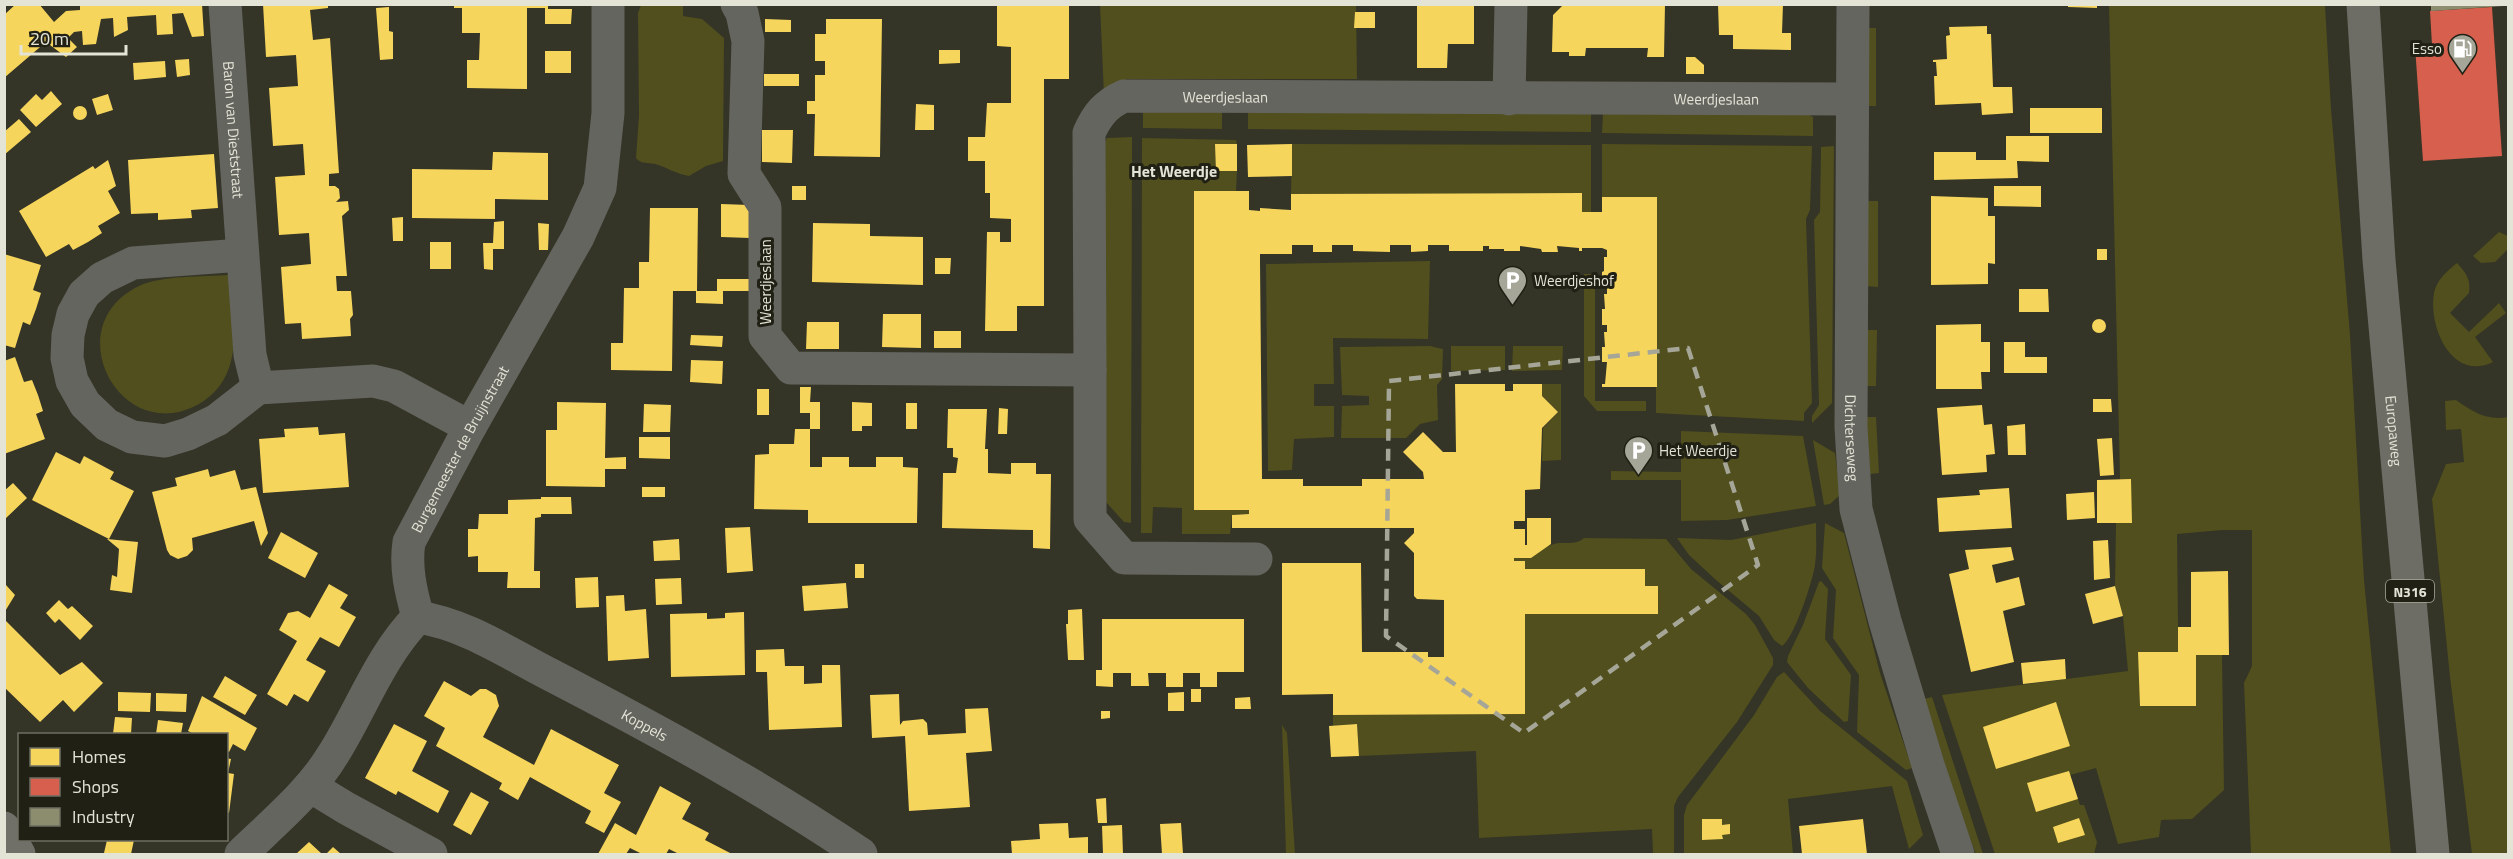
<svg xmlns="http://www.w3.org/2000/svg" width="2513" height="859" font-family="'Titillium Web',sans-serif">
	<rect width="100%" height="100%" fill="#343427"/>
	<path fill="#504f1d" d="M641 5H683V16L702 19 724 38 723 161 706 166 689 176C676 174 666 167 655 164 646 162 642 165 636 158L639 115 638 13Z
		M1100 5H1356L1357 79H1126L1104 95Z
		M2109 5H2325L2331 109 2350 335 2364 580 2391 854H2251L2244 683 2252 666V530H2222L2177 534 2178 627 2222 655 2224 790 2192 819 2161 820 2159 837 2118 844 2096 768 2070 775 2080 805H2084L2097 842 2094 854H1995L1942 695 2128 671 2123 616 2115 586 2116 523H2131L2120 480Z
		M1868 28H1876V106H1868Z
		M1143 111 1222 112V129L1143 128Z
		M1248 111 1591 114V132L1248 129Z
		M1603 113H1805L1813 117V136L1602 133Z
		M1132 137 1131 523 1124 522 1105 501 1102 148 1107 138Z
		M1142 138 1236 140 1237 144 1216 171H1237L1236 191 1194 192V510H1249V514L1232 515 1230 534H1182V508L1153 507 1152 533H1141Z
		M1292 144 1591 145V212H1582V193L1291 194Z
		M1602 144 1812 146 1810 210 1806 219 1812 403 1804 413V421L1656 413V197H1602Z
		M1834 146 1832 403 1812 423V416L1819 405 1814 220 1820 212 1821 147Z
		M1867 201H1878V287L1865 286Z
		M2499 232 2508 236V249L2495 262 2481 263 2473 256Z
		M1430 261 1428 339 1333 338 1334 384H1314V406H1334V437L1294 439 1292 470 1268 471 1266 264Z
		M2457 263C2466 273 2471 279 2469 293L2450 313 2469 332 2499 303 2506 313 2475 337 2493 362C2452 382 2428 327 2434 293 2436 281 2447 271 2457 263Z
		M1584 274H1595V401H1646V411H1597L1584 396Z
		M229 275C231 302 238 335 231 361 227 379 215 395 199 404 120 448 56 326 139 286 162 275 203 277 229 275Z
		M1866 330H1877L1876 386H1866Z
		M1430 346 1443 349 1442 379 1437 385 1438 420 1420 424 1406 438H1341L1342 406 1369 405V396L1342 395 1340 347Z
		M1505 346V370L1451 371V346Z
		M1513 346H1563L1562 370 1512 371Z
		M1542 384H1561V460L1542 461 1543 428 1558 412 1542 396Z
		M2456 400C2473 412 2487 421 2508 417V854H2472L2450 677 2432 499 2446 464 2464 462 2461 429 2446 430 2445 401Z
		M1866 417H1876L1879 473 1870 474Z
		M1681 431 1803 436 1816 506 1727 520 1681 521V480H1611V471L1681 472Z
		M1813 440 1835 453 1840 495 1830 504 1824 505Z
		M1816 523C1816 537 1817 551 1815 565 1813 580 1794 639 1782 646L1774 640 1759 616 1716 580 1689 555 1677 538 1731 540Z
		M1825 523 1844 533 1880 673 1912 768 1906 770 1857 732 1859 675 1833 638 1836 590 1822 568Z
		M1584 538 1666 539 1691 569 1746 614 1755 625 1773 658V665L1737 722 1678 797 1674 806V854H1653L1652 829 1479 838 1476 751 1359 756 1357 724 1333 726V715L1525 714V614H1657L1658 586H1645V569H1525V561H1514V558C1539 558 1532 551 1551 545 1562 540 1574 547 1584 538Z
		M1821 581 1828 589 1825 639 1851 675 1848 721 1844 722 1808 688 1787 662 1788 656 1803 625 1819 582Z
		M1784 672 1820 711 1907 781 1923 835 1909 849 1892 786 1788 799 1793 854H1684V815L1687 805 1754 715 1777 677Z
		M1932 697 1983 854H1976L1950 786 1924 699Z
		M1282 725 1287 733 1295 854H1286Z"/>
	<path fill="#f6d55c" d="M16 4H39L54 22 66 11 80 10V4H202L204 36 192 37 183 13 172 14 173 34 157 35 156 15 127 17 128 30 114 37 113 18 101 19 96 44 83 45 82 31 74 32 68 38 77 47 66 57 46 42 4 78V15Z
		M263 4H328V8L310 10 313 40 330 38 339 173 329 174V186H335L339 189 340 198 336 202 348 201 349 210 342 216 347 276H336L337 291H351L353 315 350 319 351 336 302 339 301 323 285 324 281 267 311 264 309 233 279 235 275 177 305 175 303 144 273 146 269 88 298 86 296 55 266 57Z
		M454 4H548V9H572L571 24H545V8H527V89L467 88V60H479L480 33H462V8H454Z
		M997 4H1069V79H1044V306H1017V331H985L987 232H1000V242H1011V219L990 218V193H985V161H968V137H985L987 103H1011V47L997 46Z
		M1417 4H1474V44H1448L1447 68H1417Z
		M1564 4H1665L1664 57H1647L1648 48H1586L1585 56H1569V52H1552L1553 15Z
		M1718 4H1783L1782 33H1791V50L1733 49V35H1719Z
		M2068 4H2097V8L2068 7Z
		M389 7V31L393 32V59L380 60 376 8Z
		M1355 12H1375V28H1354Z
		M765 19 791 20V32H765Z
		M826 19H882L880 157 814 156 815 114H807V101H815V75H825V61H815V34H826Z
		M1987 26V34H1991L1993 87H2012L2013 113 1982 115 1981 103 1935 105 1934 76H1937L1936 62H1933V60L1947 59 1946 36 1950 35 1949 27Z
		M939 50H960V63L939 64Z
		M545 51H571V73H545Z
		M1686 57H1695L1704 65V74H1686Z
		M189 59 190 75 177 77 175 60Z
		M165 61 166 77 134 80 133 63Z
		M764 74H799V86H764Z
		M51 91 62 104 36 127 20 110 36 94 42 100Z
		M108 94 113 110 97 115 92 99Z
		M916 104 934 105V130H915Z
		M73 113a7 7 0 1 1 14 0a7 7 0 1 1-14 0Z
		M2030 108H2102V133H2030Z
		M19 119 31 132 4 155V132Z
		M762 130H793L792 163 762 162Z
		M2006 136H2049V162L2017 161 2018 178 1934 180V152H1976V160H2006Z
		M1215 144H1237V171H1216Z
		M1292 144V176L1248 177 1247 145Z
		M493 152 548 153V200L495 199V219L412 218V169L492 170Z
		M214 154 218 208 191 210 192 218 158 220V213L131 214 128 160Z
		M108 160 116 186 108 191 120 213 98 226 102 233 88 242 73 250 69 244 46 257 19 211 93 166 95 169Z
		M792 186H806V200H792Z
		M1994 186H2041V207L1994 206Z
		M1194 191H1249V210L1260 211V208L1291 210V194L1582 193V212H1602V197H1657V387H1602V384H1605L1607 362H1602V347H1605L1604 332H1607V325H1602V309H1605L1604 294H1607V287L1602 288V272L1604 271V257H1607V250L1602 248H1582V251H1579V248L1557 246 1558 252H1542L1541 249 1520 246V251H1504V249H1489V246H1483V251H1449V245H1428V251L1411 252V245H1390V252L1353 251V245H1332V252H1313V245H1292V254H1260V261L1262 479H1303V486H1362V479H1424L1423 472 1403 452 1423 432 1443 452H1456L1455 384H1505V391H1513V384H1542V396L1558 412 1542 428 1540 489 1525 490V521H1514V529H1525V545H1527V518H1551V544L1531 558H1514V561H1525V569H1645V586H1658V614H1525V714L1333 715V694L1282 695V563H1361L1362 652H1428V657H1444V600L1417 599 1414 596V553L1404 543 1414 533V528H1232V515L1249 514V510H1194Z
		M1931 196 1988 198V216H1995V264L1988 263V284L1931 285Z
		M721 204 750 205V238L721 237Z
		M650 208H698L697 291H717V279H749V291H723V304L696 303V291H673L672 371 611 370V343H623L624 288H639V262H649Z
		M403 217V241H393L392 218Z
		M504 221V249H493V270L484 269 483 243H493L494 222Z
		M538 223 549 224 548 250H539Z
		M813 223 870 224V236L923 237V285L812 282Z
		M430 242H451V269H430Z
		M2097 249H2107V260H2097Z
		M4 254 41 265 33 290 41 293 36 309 30 325 23 322 15 348 4 345Z
		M935 258H951L950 274H935Z
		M2019 289H2048L2049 312H2019Z
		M883 314H921V348L882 347Z
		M2092 326a7 7 0 1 1 14 0a7 7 0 1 1-14 0Z
		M807 322H839V349H806Z
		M1981 324V342H1990V372H1981L1982 389H1936V325Z
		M934 331H961V348H934Z
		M691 335 723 336 722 347 690 345Z
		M2004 342H2025V357H2047V373H2004Z
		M15 357 24 382 32 380 38 395 43 411 36 414 45 439 4 454V361Z
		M691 360 723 361 722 384 690 382Z
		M800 387H811L810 402H820V429H810V413H800Z
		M757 389H769V415H757Z
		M2093 399H2111L2112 412H2093Z
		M557 402 606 403 605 458 626 457V469H605V487L546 486V430H557Z
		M852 402 872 403V426H862V431H852Z
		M906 403H917V429H906Z
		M644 404 671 405 670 432H643Z
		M1982 405 1984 425 1992 424 1995 454 1986 455 1987 472 1942 475 1937 408Z
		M999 408 1008 409 1007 434H998Z
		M948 409H987L985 449H988V473L1011 474V463H1036V474H1051L1050 549 1033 548V530L942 528 943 473H956L958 458 953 457V448H947Z
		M2025 424 2026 455H2008L2007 426Z
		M318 427 319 435 345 433 349 487 263 493 259 439 285 437 284 429Z
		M795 429H810V467H822V457H849V467H876V457H903V467L918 468 917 523H808V510L754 509 755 455 769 454V444H794Z
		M639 437H670V459L639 458Z
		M2112 438 2114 475 2100 476 2097 439Z
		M56 452 80 464 84 456 114 472 110 479 134 491 109 539 32 500Z
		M208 469 210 477 235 470 241 490 256 487 268 533 261 546 254 521 192 538 193 550 187 556 178 559 170 555 167 550 152 492 177 486 175 478Z
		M2131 479 2132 523H2097V480Z
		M13 483 27 498 4 520V491Z
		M642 487H665V497H642Z
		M2009 488 2012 528 1939 532 1937 498 1980 495 1979 490Z
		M2094 492 2095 518 2067 520 2066 494Z
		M541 497H571L572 514H541V517L535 518 534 571H540V588H507L508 572H478V556L468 557V529H478L479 514H508V500L541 499Z
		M750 527 753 571 727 573 725 528Z
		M281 532 318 553 305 578 268 558Z
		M107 539 138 542 132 593 110 590 112 575 117 577 119 549Z
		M679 539 680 560 654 561 653 541Z
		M2108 540 2110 578 2094 580 2093 541Z
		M2011 547 2014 560 1992 565 1996 583 2019 577 2025 605 2003 611 2014 662 1971 672 1949 574 1969 569 1965 550Z
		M855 564H864V578H855Z
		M2228 571 2229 655H2196V706H2140L2138 652H2178V627H2191V572Z
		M598 577 599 607 576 608 575 578Z
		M681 578 682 604 656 605 655 579Z
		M846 583 848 608 804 611 802 586Z
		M329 584 348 595 340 608 356 617 339 647 320 637 306 660 326 671 308 702 294 694 287 706 267 694 297 641 279 630 288 613 298 611 310 618Z
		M6 585 15 595 4 613V587Z
		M2115 586 2123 616 2093 624 2085 594Z
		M624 595 625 611 646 609 649 658 608 661 606 596Z
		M59 600 68 609 72 606 93 626 80 640 59 619 55 623 46 613Z
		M1082 609 1084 660H1068L1066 624H1068V610Z
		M744 612 745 675 671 677 670 614 707 613V619L725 618V613Z
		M4 619 60 675 82 662 103 683 74 712 63 700 40 722 4 687Z
		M1102 619H1244V672H1217V687H1200V673H1183V687H1166V673H1148L1149 686H1131V673H1113V687L1096 686V670H1102Z
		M784 649 785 666H804V684L822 683V665H840L842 727 769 730 767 672H756V650Z
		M2065 659 2066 679 2023 684 2021 663Z
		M225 676 257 695 245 715 213 697Z
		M444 681 471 696 480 689H486L496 695 499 706 483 737 534 765 551 729 619 765 604 793 621 802 604 833 585 823 591 811 530 777 518 800 499 789 502 783 436 746 445 728 424 716Z
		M1191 689H1201V702H1191Z
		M118 692 151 693 150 712 118 711Z
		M1184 692V711H1168V693Z
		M156 693 187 694 186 712 156 711Z
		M899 694 900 725 903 721 923 719 927 723 928 735 966 733 965 709 988 708 992 751 966 753 970 807 909 811 905 736 872 738 870 695Z
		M202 696 257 728 245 751 233 744 229 752 226 751V734H194L188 731Z
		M1250 697 1251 709H1235V698Z
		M2056 702 2070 746 1996 769 1983 727Z
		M1101 711H1110V718L1101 719Z
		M115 717 132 718 131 734H113Z
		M158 720 183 723 181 734H156Z
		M394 724 427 741 412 771 449 791 438 813 398 791 396 795 365 778Z
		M1357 724 1359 756 1331 757 1329 726Z
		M226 758 231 759 228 773 234 774 229 813 226 812Z
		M2069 771 2078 799 2036 812 2027 783Z
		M660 786 691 803 682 819 709 833 705 840 732 854H679L669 849 666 854H642L630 848 626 854H598L615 823 636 835Z
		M471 792 489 802 471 835 453 825Z
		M1106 798 1107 823H1098L1096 799Z
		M2079 818 2085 835 2058 843 2053 827Z
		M1702 819H1722V825L1730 824V834L1722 835 1723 839 1702 840Z
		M1863 819 1867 854H1802L1799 826Z
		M1068 823 1069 838 1088 837V854H1012L1011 841 1040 839 1039 824Z
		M1181 823 1183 854H1162L1160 824Z
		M1122 825 1123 854H1103L1102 826Z
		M107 840H134L131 854 104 853Z
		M309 842 322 854H296Z
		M333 847 341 854H326Z"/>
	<path fill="#d6604d" d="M2492 7 2502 156 2423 161 2415 46 2432 45 2430 11Z"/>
	<path fill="#8c8c6e" d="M2431 4H2503V6L2431 11Z"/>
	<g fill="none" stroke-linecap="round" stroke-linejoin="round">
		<g stroke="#656560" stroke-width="33">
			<path id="s1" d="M225 4 250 355 258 388"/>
			<path id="s2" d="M737 4 742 13 748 41 744 174 765 207V336L791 368 1090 370 1089 133C1097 115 1106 104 1124 96L1852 99"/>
			<path id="s3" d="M1853 4 1851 427 1856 509 1885 621 1928 765 1958 854"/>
			<path d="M1509 99 1511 4"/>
			<path d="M242 255 133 263 102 278 84 294 73 314 68 335 67 358 72 381 85 404 107 425 132 437 165 441 188 434 217 420 258 388 373 381 394 386 470 427"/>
			<path d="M1090 370V519L1124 558 1256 559"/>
			<path id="s4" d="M418 617C411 592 405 568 409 542L470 427 578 237 600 188 608 113V4"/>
			<path id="s5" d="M418 617C465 624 508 653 551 675 657 730 762 787 861 854"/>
			<path d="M310 786 346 808 431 854"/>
			<path d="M241 854C273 823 311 792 334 753 362 708 380 656 418 617"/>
		</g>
		<path stroke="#707069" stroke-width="33" d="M4 828 19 854"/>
		<path stroke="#6d6d66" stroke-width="33" id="s6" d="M2363 4 2379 260 2433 854"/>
	</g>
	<path fill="none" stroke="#a6a698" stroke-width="4.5" stroke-dasharray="12 8" stroke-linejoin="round" d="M1688 348 1758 565 1524 733 1386 636 1389 381Z"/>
	<defs>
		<symbol id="fuel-pin" viewBox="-11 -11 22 30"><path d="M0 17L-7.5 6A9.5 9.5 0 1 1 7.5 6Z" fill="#a6a698" stroke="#202015"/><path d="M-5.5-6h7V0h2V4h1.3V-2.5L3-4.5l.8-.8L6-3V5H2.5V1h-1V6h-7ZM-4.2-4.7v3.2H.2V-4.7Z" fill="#fff"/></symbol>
		<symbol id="parking-pin" viewBox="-11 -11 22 30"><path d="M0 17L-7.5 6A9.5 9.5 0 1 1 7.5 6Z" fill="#a6a698" stroke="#202015"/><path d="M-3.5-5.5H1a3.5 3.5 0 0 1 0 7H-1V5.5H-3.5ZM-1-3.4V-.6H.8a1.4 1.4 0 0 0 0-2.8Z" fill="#fff"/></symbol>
	</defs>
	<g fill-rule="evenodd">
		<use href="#fuel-pin" x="2446" y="32" width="33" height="45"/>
		<use href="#parking-pin" x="1496" y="264" width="33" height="45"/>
		<use href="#parking-pin" x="1622" y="434" width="33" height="45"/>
	</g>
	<g text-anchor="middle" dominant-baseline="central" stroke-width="6" stroke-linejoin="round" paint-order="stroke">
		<rect fill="#202015" stroke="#a8a99b" stroke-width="1.5" x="2386" y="580" width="48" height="22" rx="4.5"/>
		<g font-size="14" font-weight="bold" fill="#e3e4d5">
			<text x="2410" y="591">N316</text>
		</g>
		<g font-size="15" fill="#e3e4d5" stroke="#202015" text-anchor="start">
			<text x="2442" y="48" text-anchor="end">Esso</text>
			<text x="1534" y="280">Weerdjeshof</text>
			<text x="1659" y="450">Het Weerdje</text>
		</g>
		<g font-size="15" fill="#e3e4d5" stroke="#202015">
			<text stroke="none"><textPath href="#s2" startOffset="1071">Weerdjeslaan</textPath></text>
			<text stroke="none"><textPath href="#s2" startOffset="1562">Weerdjeslaan</textPath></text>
			<text stroke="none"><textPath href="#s1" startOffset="126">Baron van Dieststraat</textPath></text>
			<text transform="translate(765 282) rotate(-90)">Weerdjeslaan</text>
			<text stroke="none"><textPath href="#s6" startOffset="428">Europaweg</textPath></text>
			<text stroke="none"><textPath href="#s3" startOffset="434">Dichterseweg</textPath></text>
			<text stroke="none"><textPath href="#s4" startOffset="182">Burgemeester de Bruijnstraat</textPath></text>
			<text stroke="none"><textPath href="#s5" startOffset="252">Koppels</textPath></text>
		</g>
		<g font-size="16" font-weight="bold" fill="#e3e4d5" stroke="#202015">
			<text x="1174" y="171">Het Weerdje</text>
		</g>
	</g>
	<rect width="2513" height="859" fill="none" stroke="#e3e4d5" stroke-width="12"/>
	<rect x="18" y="733" width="210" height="108" fill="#202015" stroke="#6e6e62" stroke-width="1.5"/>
	<rect x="30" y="748" width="30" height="18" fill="#f6d55c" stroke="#6e6e62" stroke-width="1.5"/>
	<text x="72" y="763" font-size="18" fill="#e3e4d5">Homes</text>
	<rect x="30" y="778" width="30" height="18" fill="#d6604d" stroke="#6e6e62" stroke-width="1.5"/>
	<text x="72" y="793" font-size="18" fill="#e3e4d5">Shops</text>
	<rect x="30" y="808" width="30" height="18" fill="#8c8c6e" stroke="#6e6e62" stroke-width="1.5"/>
	<text x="72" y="823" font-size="18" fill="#e3e4d5">Industry</text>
	<path d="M21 45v9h105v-9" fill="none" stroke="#e3e4d5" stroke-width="3"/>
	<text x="30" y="45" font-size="18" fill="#e3e4d5" stroke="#202015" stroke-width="4.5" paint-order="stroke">20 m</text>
</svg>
